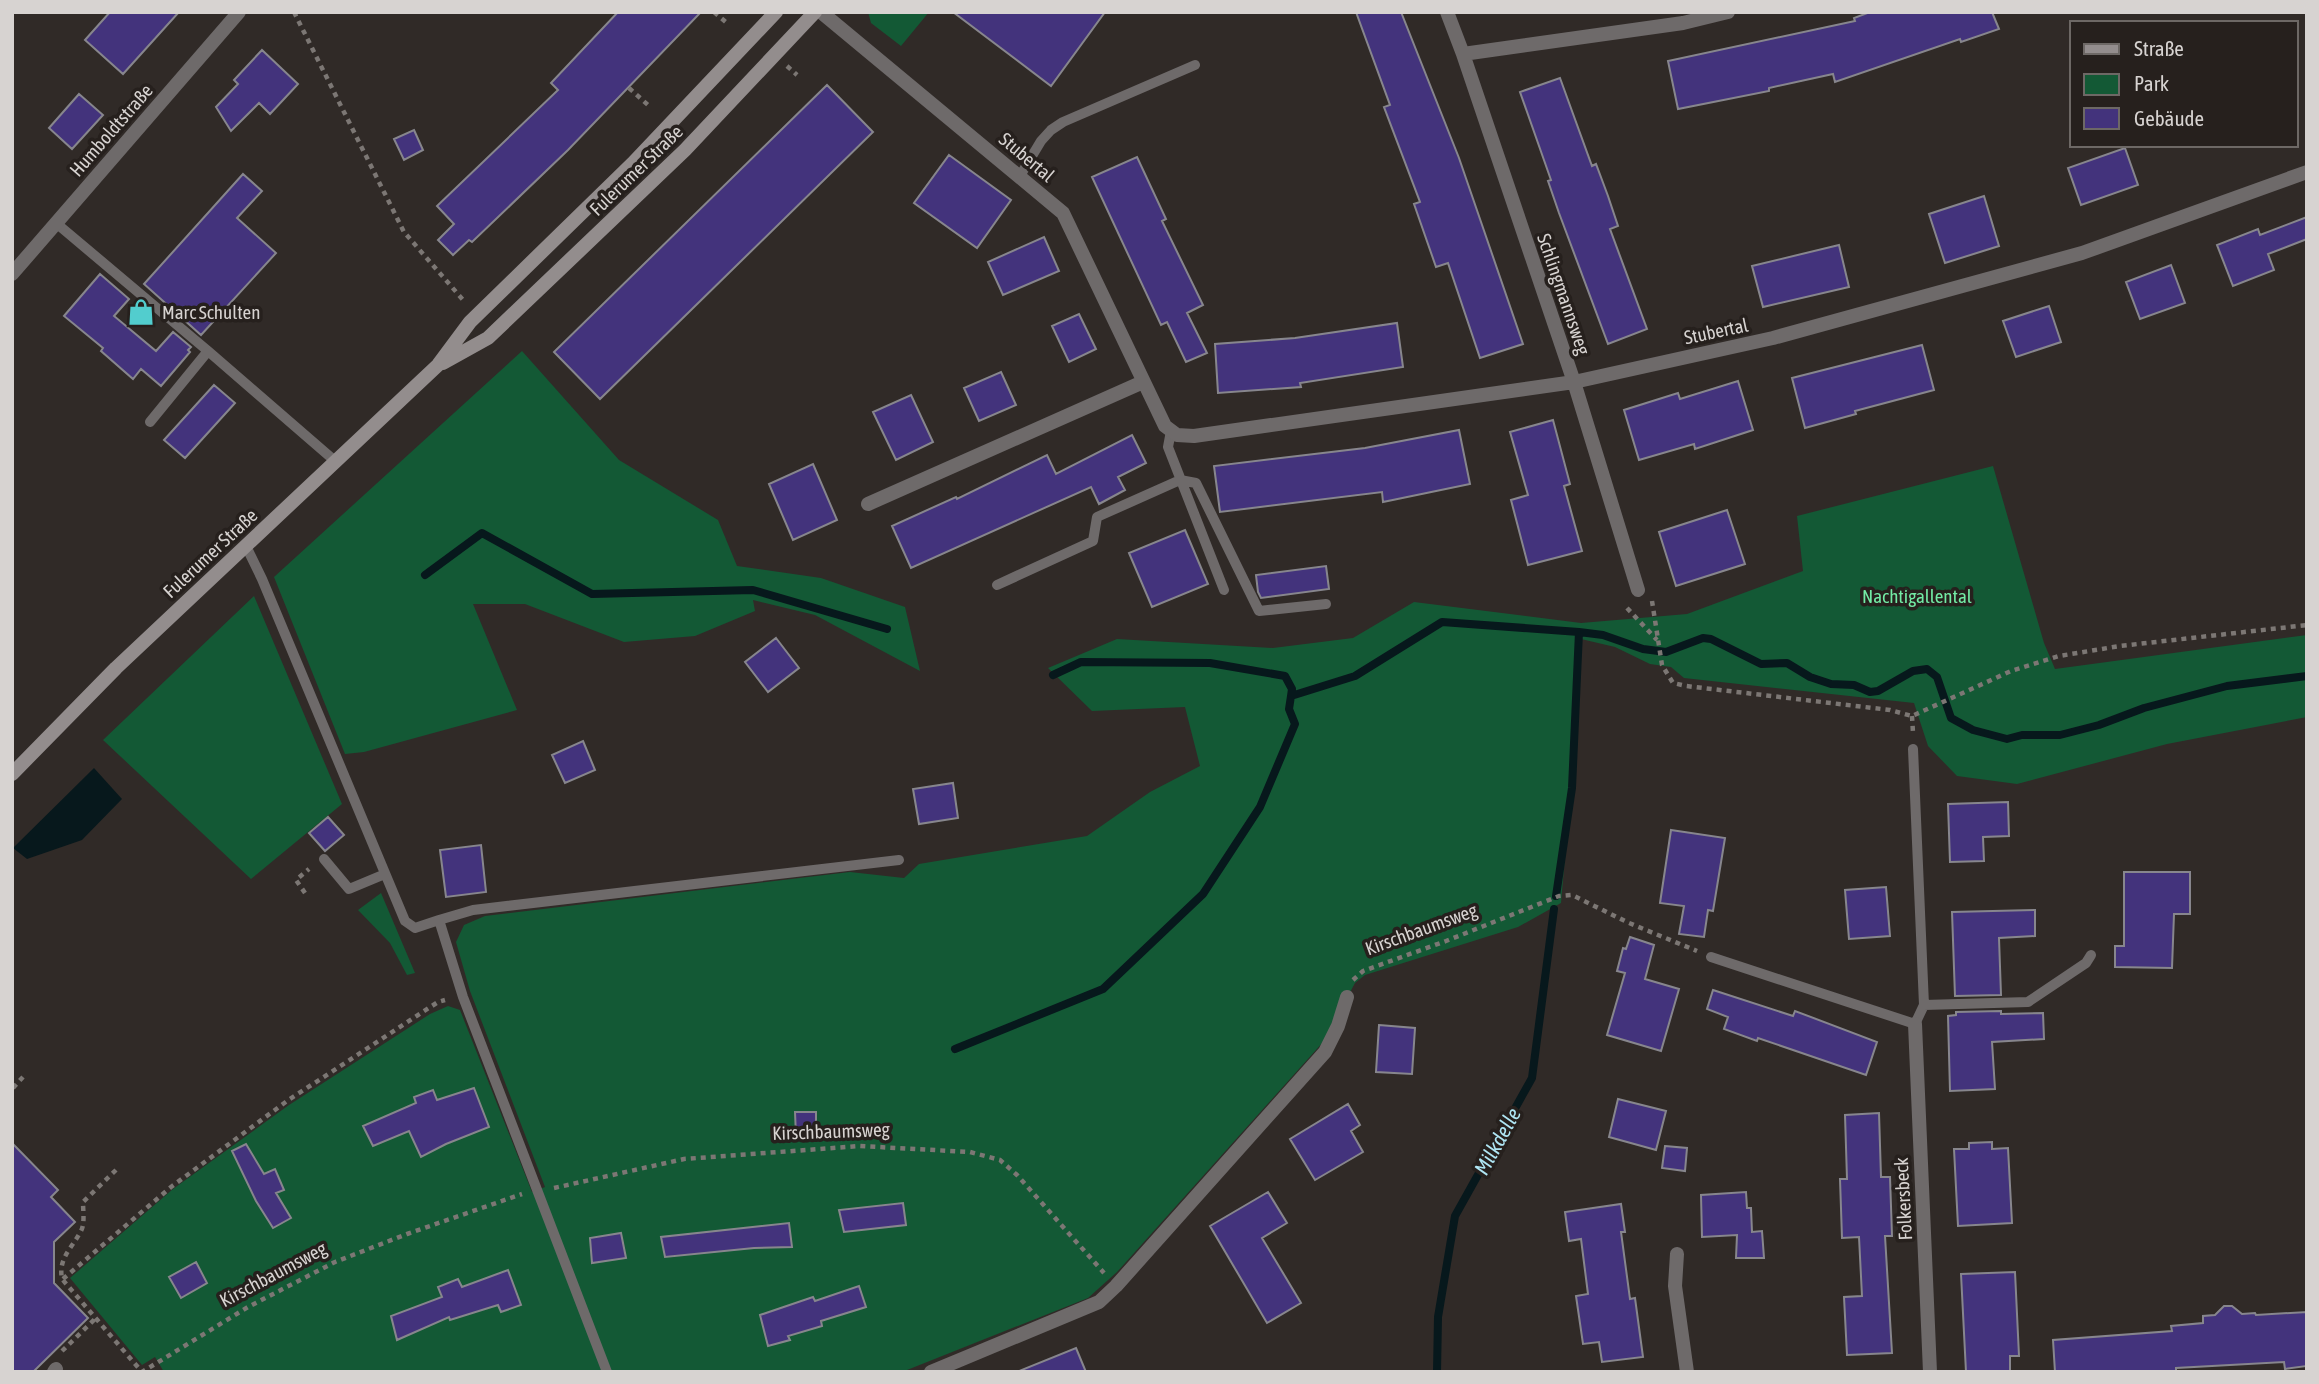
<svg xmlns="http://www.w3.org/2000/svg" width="2319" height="1384" font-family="'Asap Condensed',sans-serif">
	<rect width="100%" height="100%" fill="#302a27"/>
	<path fill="#135935" d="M868 12H929L901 46 871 23Z
		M522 351 619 460 718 520 737 566 821 578 905 607 920 671 815 615 753 600 755 611 695 636 624 642 525 604H473L517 710 364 752 345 754 274 577Z
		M1993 466 2044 643 2055 669 2307 635V717L2167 744 2017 784 1957 776 1928 746 1914 703 1684 678 1671 667 1650 664 1615 647 1581 639 1578 706 1561 903 1518 927 1365 975 1355 983 1324 1041 1117 1272 1088 1298 902 1372H164L155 1357 142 1365 70 1278 173 1189 289 1105 430 1014 448 1006 460 1010 532 1192 545 1187 470 991 456 942 464 925 485 916 850 872 904 878 919 864 1087 836 1150 792 1200 766 1185 707 1092 711 1048 668 1117 639 1273 648 1353 638 1414 602 1581 623 1687 614 1803 571 1797 516Z
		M254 596 342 804 251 879 103 740Z
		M381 893 415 973 407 975 390 943 358 910Z"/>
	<path fill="#07181c" d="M94 768 122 799 82 840 27 859 13 848Z"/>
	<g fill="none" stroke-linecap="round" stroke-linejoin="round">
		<path stroke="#07181c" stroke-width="8" d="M425 575 482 533 592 594 753 590 887 629
			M1053 675 1081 662 1210 663 1285 676 1292 689 1291 696 1355 676 1442 622 1579 632 1603 635 1643 649 1666 652 1703 638 1711 639 1761 664 1787 663 1810 677 1831 684 1854 685 1870 692 1878 691 1913 671 1927 669 1937 677 1951 718 1973 730 2007 739 2022 735H2060L2099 725 2144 708 2227 686 2307 676
			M1556 896 1572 788 1579 632
			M955 1049 1103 989 1203 894 1260 807 1295 724 1289 709 1291 696
			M1437 1372 1438 1317 1455 1216 1532 1078 1554 909"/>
	</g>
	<path fill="#43337c" stroke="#87868d" stroke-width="2" d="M110 12H179L123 74 85 40Z
		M618 12H701L568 150 472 242 469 240 453 255 438 240 454 224 437 206 558 90 551 83Z
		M953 12H1105L1051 86Z
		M1356 12H1401L1459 158 1523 344 1480 358 1448 263 1436 267 1414 204 1420 202 1384 107 1390 105Z
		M1870 12H1992L1999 29 1961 42 1960 39 1835 82 1833 74 1769 88V91L1678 109 1668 61 1855 21 1854 18Z
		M262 50 298 84 270 114 259 103 231 131 216 107 238 84 234 80Z
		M1560 78 1592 166 1596 164 1608 196 1618 226 1610 229 1647 329 1608 344 1559 213 1548 181 1551 180 1520 92Z
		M827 85 873 132 600 399 554 352Z
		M79 94 103 115 72 149 49 128Z
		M414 130 423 150 404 160 394 139Z
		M2125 148 2138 185 2081 205 2068 168Z
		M949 155 1011 200 977 248 914 203Z
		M1137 157 1166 219 1162 221 1203 305 1187 313 1207 353 1186 362 1167 322 1161 325 1092 177Z
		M243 174 262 191 237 218 276 253 201 335 144 284Z
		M1984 196 1999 246 1945 263 1929 214Z
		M2307 217V239L2268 254 2274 270 2233 286 2217 245 2258 229 2260 235Z
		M1044 237 1059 271 1003 295 988 262Z
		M1839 245 1849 287 1763 307 1752 266Z
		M2171 265 2185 303 2140 319 2126 282Z
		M100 274 129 299 114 316 156 351 173 332 191 347 188 350 190 352 161 386 141 369 133 379 101 351 103 348 64 316Z
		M2049 306 2061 342 2016 357 2003 321Z
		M1079 314 1096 349 1069 362 1052 326Z
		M1397 323 1403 367 1300 383 1301 387 1218 393 1215 344 1295 338Z
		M1922 345 1934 390 1855 411 1856 414 1805 428 1792 378Z
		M1001 372 1016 405 979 421 964 388Z
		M1738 381 1753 430 1695 449 1694 444 1639 460 1624 410 1678 393 1680 399Z
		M214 385 235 403 185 458 164 440Z
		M911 395 933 442 896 460 873 412Z
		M1553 420 1570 484 1564 486 1582 551 1528 565 1511 500 1528 495 1510 432Z
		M1459 430 1470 484 1383 502 1382 492 1220 512 1214 466 1365 448Z
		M1132 435 1146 463 1118 477 1125 490 1099 504 1091 487 911 568 892 526 956 497 957 499 1047 455 1056 474Z
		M813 464 837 520 793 540 769 484Z
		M1727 510 1745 564 1676 586 1659 532Z
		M1185 530 1208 584 1152 607 1129 553Z
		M1326 566 1329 589 1261 598 1258 592 1256 575Z
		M776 638 799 668 768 692 745 662Z
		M583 741 595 770 565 783 552 755Z
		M953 783 958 818 919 824 913 789Z
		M2008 802 2009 836 1983 837 1984 861 1950 862 1948 804Z
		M328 817 344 835 325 851 309 833Z
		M1671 830 1725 838 1713 911 1708 910 1704 937 1679 934 1684 906 1660 903Z
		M481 845 486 892 446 897 440 850Z
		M2124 872H2190V914H2174L2172 968 2115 967V946H2124Z
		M1886 887 1890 936 1849 939 1845 890Z
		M2035 910V936L1999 938 2001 995 1955 996 1952 912Z
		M1630 937 1654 945 1645 979 1679 989 1661 1051 1607 1035 1625 973 1617 971 1623 948 1626 949Z
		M1713 990 1793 1016 1795 1011 1877 1042 1866 1075 1758 1038 1757 1041 1724 1029 1728 1017 1707 1009Z
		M2001 1011V1014L2043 1013 2044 1039 1992 1042 1995 1089 1950 1091 1948 1016 1956 1015V1012Z
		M1379 1025 1415 1028 1412 1074 1376 1072Z
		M474 1088 489 1127 446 1144 421 1157 409 1131 373 1146 363 1126 416 1103 414 1097 433 1090 437 1100Z
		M1618 1099 1666 1111 1656 1150 1609 1137Z
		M1348 1104 1360 1125 1351 1131 1363 1152 1315 1180 1290 1139Z
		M795 1112H816V1135L796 1136Z
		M1879 1113 1881 1177H1890L1892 1236H1885L1892 1353 1847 1355 1844 1297 1862 1296 1859 1237 1842 1238 1840 1179H1847L1845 1115Z
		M1992 1142V1149L2008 1148 2012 1223 1958 1226 1954 1149H1969V1143Z
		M12 1143 58 1190 51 1197 75 1222 54 1242V1283L88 1318 33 1372H12Z
		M246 1144 264 1174 275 1169 284 1190 276 1193 291 1218 273 1228 256 1201 232 1151Z
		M1665 1146 1687 1148 1685 1171 1662 1168Z
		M1268 1192 1287 1223 1262 1238 1301 1303 1267 1323 1210 1226Z
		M1746 1192 1747 1208H1751L1752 1232 1762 1231 1764 1258H1736L1737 1235 1702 1237 1701 1195Z
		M903 1203 906 1225 844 1232 839 1210Z
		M1621 1204 1625 1232H1621L1630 1299 1635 1298 1643 1357 1602 1362 1599 1342 1583 1344 1576 1296 1588 1294 1581 1239 1569 1241 1565 1212Z
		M789 1223 792 1247 754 1248 665 1257 661 1237Z
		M621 1233 626 1258 592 1263 590 1238Z
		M196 1262 207 1283 181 1298 169 1277Z
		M508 1270 521 1305 501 1312 498 1305 450 1320 449 1317 397 1340 391 1316 442 1297 438 1287 458 1279 462 1287Z
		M2015 1272 2019 1356H2010V1372H1966L1961 1274Z
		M859 1286 866 1307 821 1321 822 1326 788 1336 790 1340 768 1346 760 1315 813 1297 815 1301Z
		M2224 1306H2232L2242 1314 2255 1313 2256 1315 2307 1312V1366L2285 1369 2284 1362 2176 1368V1372H2055L2053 1340 2172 1331 2171 1326 2203 1323V1316L2215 1315Z
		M1076 1348 1086 1372H1020L1019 1371Z"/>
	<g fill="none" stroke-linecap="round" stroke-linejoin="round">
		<path stroke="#7c7774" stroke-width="4.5" stroke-dasharray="5 5" stroke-linecap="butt" d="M294 12 404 232 464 301
			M714 12 727 23
			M787 66 797 75
			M629 88 648 105
			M1652 601 1662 665 1673 683 1686 686 1890 710 1912 716 2011 671 2059 656 2120 646 2307 625
			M1627 608 1657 640
			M1912 716 1913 733
			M305 893 296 880 309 869
			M1353 980 1363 971 1446 941 1559 896 1572 895 1629 923 1697 951
			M13 1088 23 1077
			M116 1170 83 1202C83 1211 85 1224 81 1231 72 1248 58 1258 62 1279L142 1372 248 1307 335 1262 407 1234 522 1194
			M554 1188 684 1159 860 1146 970 1152 1000 1160 1017 1175 1104 1273
			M63 1279 171 1187 287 1101 438 1002 445 1000
			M62 1351 97 1317"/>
		<path stroke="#6e6a6a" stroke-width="10" d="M1020 176 1041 141 1051 130 1063 122 1195 65
			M56 223 208 351
			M150 422 208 351 335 461
			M1171 431 1168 447 1224 590
			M246 546 262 579 405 921 415 928 439 920
			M997 585 1093 541 1097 517 1180 480 1196 483 1259 611 1326 604
			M324 859 349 889 385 874
			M1711 957 1915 1024 1924 1005 1913 749
			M1924 1005 2028 1002 2086 963 2091 955
			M607 1372 463 997 439 920 473 910 899 860"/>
		<path stroke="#6e6a6a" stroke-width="14" d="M821 12 1063 213 1165 426 1177 435 1194 436 1574 382 1773 338 2082 253 2307 172
			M1447 12 1463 54 1574 382 1638 590
			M1463 54 1683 23 1728 12
			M12 274 239 12
			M868 504 1143 382
			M1915 1024 1930 1372
			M1677 1254 1675 1286 1687 1372
			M54 1372 56 1369
			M931 1372 1099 1302 1116 1286 1325 1052 1338 1026 1347 997"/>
		<path stroke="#938d8d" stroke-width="14" d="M443 363 488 338 685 150 815 12
			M12 774 116 668 438 365 470 322 633 163 776 12"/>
	</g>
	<defs>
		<symbol id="shop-bare" viewBox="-9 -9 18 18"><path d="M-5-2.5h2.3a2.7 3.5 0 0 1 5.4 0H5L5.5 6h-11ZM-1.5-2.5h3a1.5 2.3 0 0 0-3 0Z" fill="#52cdce" stroke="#26201d" stroke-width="2.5" paint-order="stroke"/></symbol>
	</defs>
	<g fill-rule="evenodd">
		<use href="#shop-bare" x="122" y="293" width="38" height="38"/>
	</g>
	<g text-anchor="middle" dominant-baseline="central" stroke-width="7" stroke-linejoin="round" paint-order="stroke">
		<g font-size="19" fill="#d7d3d1" stroke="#26201d">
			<text transform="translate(111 130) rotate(-49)">Humboldtstraße</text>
			<text transform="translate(1027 157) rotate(40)">Stubertal</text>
			<text transform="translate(636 170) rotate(-44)">Fulerumer Straße</text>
			<text transform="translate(1564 294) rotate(71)">Schlingmannsweg</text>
			<text transform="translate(1716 331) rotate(-12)">Stubertal</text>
			<text transform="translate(210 553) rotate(-43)">Fulerumer Straße</text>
			<text transform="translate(1421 929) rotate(-20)">Kirschbaumsweg</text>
			<text transform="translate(831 1131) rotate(-2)">Kirschbaumsweg</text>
			<text transform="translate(1903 1199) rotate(-93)">Folkersbeck</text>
			<text transform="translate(273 1274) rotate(-28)">Kirschbaumsweg</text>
		</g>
		<g font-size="19" fill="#d7d3d1" stroke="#26201d" text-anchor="start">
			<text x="162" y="312">Marc Schulten</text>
		</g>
		<g font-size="19" fill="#73eba5" stroke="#26201d">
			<text x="1917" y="596">Nachtigallental</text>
		</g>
		<g font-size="21" font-style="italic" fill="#afe6f4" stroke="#26201d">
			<text transform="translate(1497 1141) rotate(-61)">Milkdelle</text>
		</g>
	</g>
	<rect width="2319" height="1384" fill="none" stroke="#d7d3d1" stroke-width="28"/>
	<rect x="2070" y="21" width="228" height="126" fill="#26201d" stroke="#6d6865" stroke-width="2"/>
	<rect x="2084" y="44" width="35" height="10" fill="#938d8d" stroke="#6d6865" stroke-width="2"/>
	<text x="2134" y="56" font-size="21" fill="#d7d3d1">Straße</text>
	<rect x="2084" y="74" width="35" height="21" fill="#135935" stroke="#6d6865" stroke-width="2"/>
	<text x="2134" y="91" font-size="21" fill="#d7d3d1">Park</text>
	<rect x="2084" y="108" width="35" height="21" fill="#43337c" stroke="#6d6865" stroke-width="2"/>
	<text x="2134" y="126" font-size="21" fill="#d7d3d1">Gebäude</text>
</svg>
